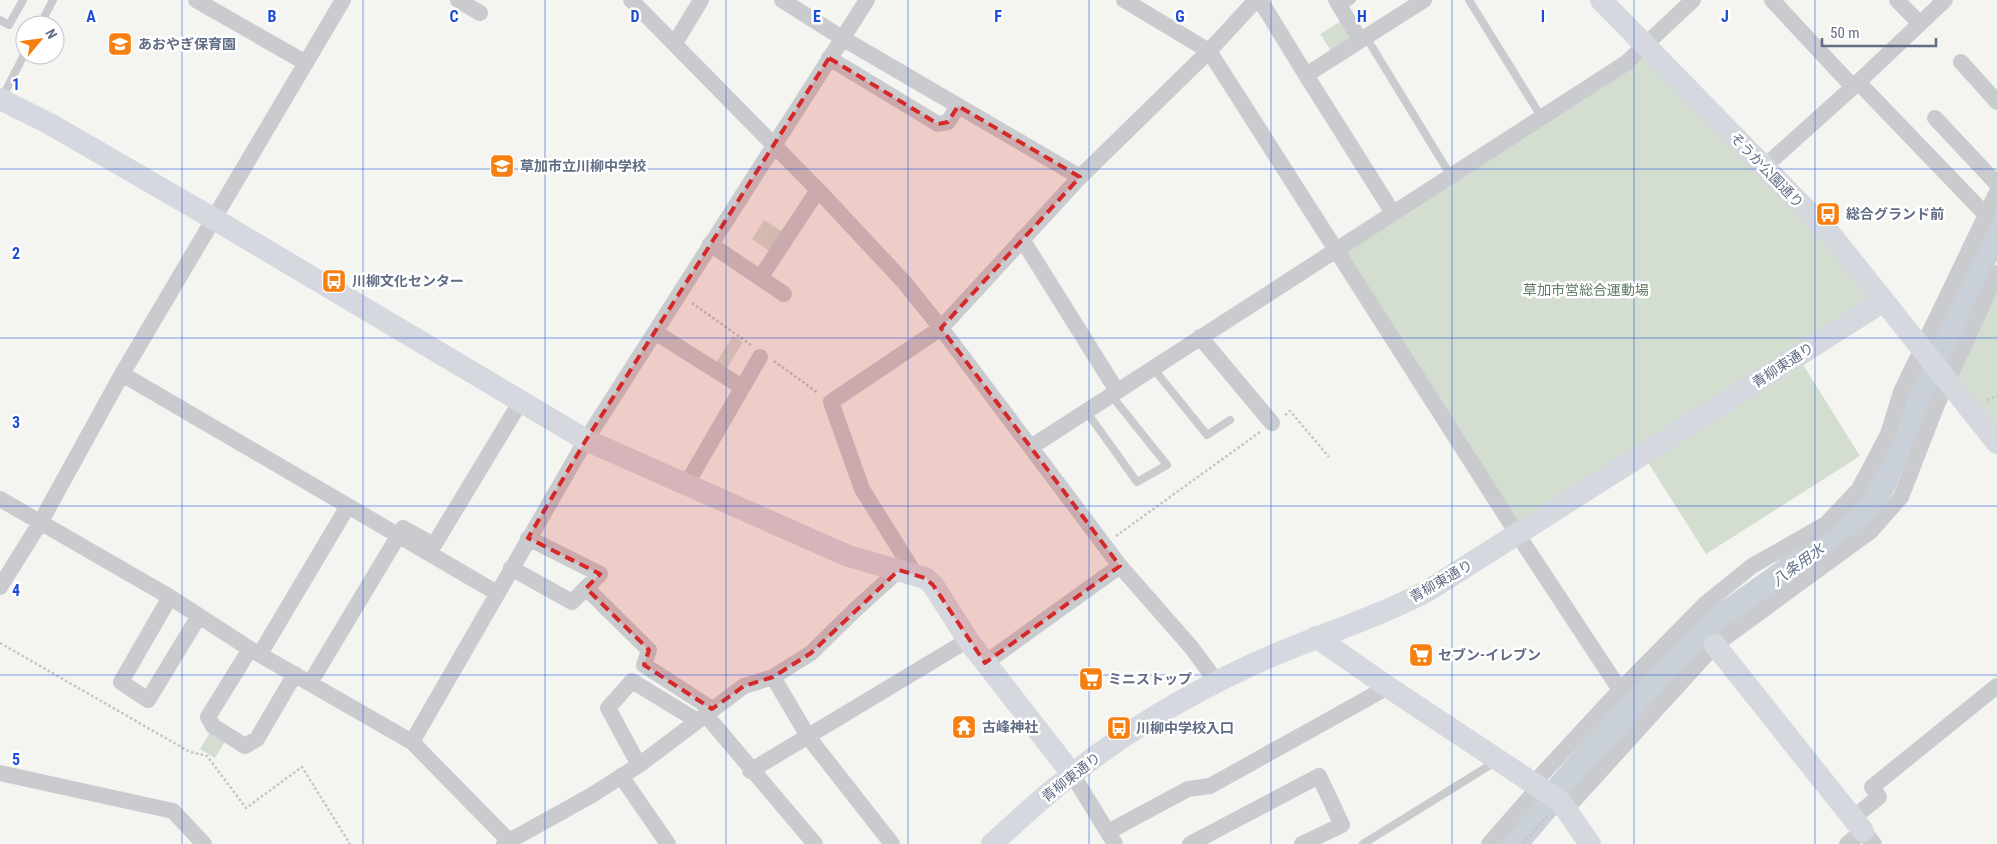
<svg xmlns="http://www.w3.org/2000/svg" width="1997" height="844" font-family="'Roboto Condensed','Noto Sans JP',sans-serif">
	<rect width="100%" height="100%" fill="#f4f5f1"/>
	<path fill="#d3ded1" d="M1346 18 1359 40 1334 55 1320 34Z
		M1645 56 1829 245 1870 298 1520 525 1345 251Z
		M764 220 783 232 772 253 752 239Z
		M1997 288V434L1954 380Z
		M733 336 743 342 724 373 714 366Z
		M1802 363 1860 456 1706 554 1647 461Z
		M212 729 227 738 215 758 200 749Z"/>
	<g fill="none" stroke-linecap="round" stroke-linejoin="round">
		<path stroke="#cad0d7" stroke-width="28" d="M1513 844 1565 783 1687 645 1725 616 1850 527 1868 506 1882 484 1897 447 1997 226"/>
		<path stroke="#c4c4c6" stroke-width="2.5" stroke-dasharray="2.5 2.5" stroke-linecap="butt" d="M692 303 751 345
			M774 361 818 393
			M1987 400 1997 396
			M1285 415 1290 411 1329 457
			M1116 536 1260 432
			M0 643 190 752 207 756 246 808 302 767 350 844
			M1523 844 1548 815"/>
		<path stroke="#c9cbcf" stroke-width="8" d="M1469 0 1542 118
			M1340 7 1352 0
			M0 20 9 25 23 0
			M40 25 53 0
			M1366 37 1451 176
			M2 98 25 53
			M1153 368 1207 435 1230 420
			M1086 411 1137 482 1167 465 1111 395
			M1363 844 1495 762"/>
		<path stroke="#c9cbcf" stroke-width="16" d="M196 0 306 63
			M458 0 480 13
			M631 0 818 190 904 282 941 328 1120 566 1191 647 1217 682
			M782 0 842 38 1080 177
			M1124 0 1209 51 1518 535 1620 690
			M1260 0 1306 75
			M1336 0 1360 40
			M1772 0 1853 87
			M1897 0 1920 24
			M675 43 701 0
			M829 58 938 124 948 122 958 106
			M1961 62 1997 102
			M1858 82 1986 215
			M1935 118 1997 184
			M1764 167 1853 87 1945 0
			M1393 213 1306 75 1424 0
			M1022 239 1117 391
			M710 244 784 294
			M760 278 818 190
			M655 332 742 387
			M1200 337 1272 423
			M122 374 497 593
			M1031 447 1626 63 1693 0
			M686 485 760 357
			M0 499 170 597 250 649 412 742 512 844
			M511 568 572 602 600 574 528 538
			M915 574 862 489 831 402 941 328 1080 177 1209 51 1256 0
			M0 587 40 523 122 374 343 0
			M586 588 649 650 644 665 712 709
			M170 597 121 682 148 700 199 616
			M250 649 208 717 213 726 245 746 257 739 295 674
			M260 654 348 506
			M985 663 1120 566
			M773 677 811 653 856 609 899 570
			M310 683 403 528 434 545 521 401
			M705 714 815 844
			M412 742 586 440 867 0
			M639 765 608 708 632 681 696 720
			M750 771 968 640
			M0 773 173 811 204 844
			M1072 774 1115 844
			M621 776 668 844
			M1533 784 1620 690 1705 604 1752 566 1826 524 1859 489 1888 434 1901 392 1997 192
			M1567 808 1715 645 1871 531 1901 497 1936 407 1997 273
			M1853 818 1879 797 1872 787 1997 686
			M1108 832 1188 789 1210 786 1388 687
			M504 844 592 795 639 765 744 686 773 677 809 738 892 844
			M1190 844 1319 776 1342 825 1302 844
			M1489 844 1538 788
			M1847 844 1863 831 1874 844"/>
		<path stroke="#d5d9df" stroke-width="22" d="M1601 0 1832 236 1997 443
			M0 99 50 124 214 219 586 440 848 556 925 578 933 585 968 640 1072 774
			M1316 637 1388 687 1560 801 1590 844
			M1715 645 1863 831
			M992 844C1014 824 1036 803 1060 784 1116 738 1179 699 1245 668 1305 639 1371 621 1429 590L1884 301"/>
	</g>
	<path fill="#d62828" fill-opacity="0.2" stroke="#d62828" stroke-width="4" stroke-dasharray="10 6" stroke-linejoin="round" d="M829 58 938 124 948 122 958 106 1080 177 941 328 1120 566 985 663 933 585 925 578 899 570 811 653 773 677 744 686 712 709 644 665 649 650 586 588 600 574 528 538 586 440Z"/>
	<path fill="none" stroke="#1d4ed8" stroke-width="1" stroke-opacity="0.55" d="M182 0V844M363 0V844M545 0V844M726 0V844M908 0V844M1089 0V844M1271 0V844M1452 0V844M1634 0V844M1815 0V844M0 169H1997M0 338H1997M0 506H1997M0 675H1997"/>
	<defs>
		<symbol id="school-square" viewBox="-11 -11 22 22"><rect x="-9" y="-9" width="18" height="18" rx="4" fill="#f67f10" stroke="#fff"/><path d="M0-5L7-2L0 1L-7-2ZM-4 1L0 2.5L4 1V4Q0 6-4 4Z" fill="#fff"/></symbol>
		<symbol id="bus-square" viewBox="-11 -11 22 22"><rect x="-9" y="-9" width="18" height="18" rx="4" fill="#f67f10" stroke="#fff"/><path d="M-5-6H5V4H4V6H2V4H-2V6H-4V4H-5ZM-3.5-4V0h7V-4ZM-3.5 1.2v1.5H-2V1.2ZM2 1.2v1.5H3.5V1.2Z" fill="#fff"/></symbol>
		<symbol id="supermarket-square" viewBox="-11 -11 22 22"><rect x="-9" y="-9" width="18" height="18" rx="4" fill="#f67f10" stroke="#fff"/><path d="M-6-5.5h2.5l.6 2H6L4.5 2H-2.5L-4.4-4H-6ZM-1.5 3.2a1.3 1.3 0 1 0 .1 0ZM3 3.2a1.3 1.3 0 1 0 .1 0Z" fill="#fff"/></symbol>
		<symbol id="temple-square" viewBox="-11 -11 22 22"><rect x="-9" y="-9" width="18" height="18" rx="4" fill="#f67f10" stroke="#fff"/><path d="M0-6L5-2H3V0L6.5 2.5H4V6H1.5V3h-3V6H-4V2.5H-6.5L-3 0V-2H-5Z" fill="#fff"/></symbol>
	</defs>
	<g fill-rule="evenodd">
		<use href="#school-square" x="106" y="30" width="28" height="28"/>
		<use href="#school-square" x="488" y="152" width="28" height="28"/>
		<use href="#bus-square" x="1814" y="200" width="28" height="28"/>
		<use href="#bus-square" x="320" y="267" width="28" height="28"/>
		<use href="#supermarket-square" x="1407" y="641" width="28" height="28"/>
		<use href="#supermarket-square" x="1077" y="665" width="28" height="28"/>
		<use href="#temple-square" x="950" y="713" width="28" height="28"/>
		<use href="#bus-square" x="1105" y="714" width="28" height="28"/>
	</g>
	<g text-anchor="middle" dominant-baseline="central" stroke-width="5" stroke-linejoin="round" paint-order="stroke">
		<g font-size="14" font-weight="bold" fill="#616c85" stroke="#fff" text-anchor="start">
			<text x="138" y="44">あおやぎ保育園</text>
			<text x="520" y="166">草加市立川柳中学校</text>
			<text x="1846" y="214">総合グランド前</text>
			<text x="352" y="281">川柳文化センター</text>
			<text x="1438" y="655">セブン-イレブン</text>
			<text x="1108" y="679">ミニストップ</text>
			<text x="982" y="727">古峰神社</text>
			<text x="1136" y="728">川柳中学校入口</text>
		</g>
		<g font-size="14" fill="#616c85" stroke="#fff">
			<text transform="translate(1767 170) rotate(46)">そうか公園通り</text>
			<text transform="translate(1783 365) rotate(-33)">青柳東通り</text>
			<text transform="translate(1441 581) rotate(-30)">青柳東通り</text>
			<text transform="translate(1071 777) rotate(-38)">青柳東通り</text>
		</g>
		<g font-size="14" fill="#607c62" stroke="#fff">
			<text x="1586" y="290">草加市営総合運動場</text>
		</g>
		<g font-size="15" font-style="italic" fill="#61748a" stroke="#fff">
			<text transform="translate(1798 565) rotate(-36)">八条用水</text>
		</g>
	</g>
	<g font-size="16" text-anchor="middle" font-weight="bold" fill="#1d4ed8" stroke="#fff" stroke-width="5" stroke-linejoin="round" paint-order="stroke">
		<text x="91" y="22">A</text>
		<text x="272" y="22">B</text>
		<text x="454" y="22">C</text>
		<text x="635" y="22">D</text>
		<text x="817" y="22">E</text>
		<text x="998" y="22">F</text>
		<text x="1180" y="22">G</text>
		<text x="1362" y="22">H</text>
		<text x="1543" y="22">I</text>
		<text x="1725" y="22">J</text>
		<text x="16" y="90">1</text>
		<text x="16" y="259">2</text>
		<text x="16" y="428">3</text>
		<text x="16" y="596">4</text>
		<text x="16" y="765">5</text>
	</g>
	<g transform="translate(40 40) rotate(61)"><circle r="24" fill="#ffffff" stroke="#c0c4ce"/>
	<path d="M0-4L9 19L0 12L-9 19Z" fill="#f67f10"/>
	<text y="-8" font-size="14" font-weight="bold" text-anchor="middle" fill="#616c85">N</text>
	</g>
	<path d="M1822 38v8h114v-8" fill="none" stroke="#616c85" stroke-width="2.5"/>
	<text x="1830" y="38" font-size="15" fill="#616c85" stroke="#ffffff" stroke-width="4" paint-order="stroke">50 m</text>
</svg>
